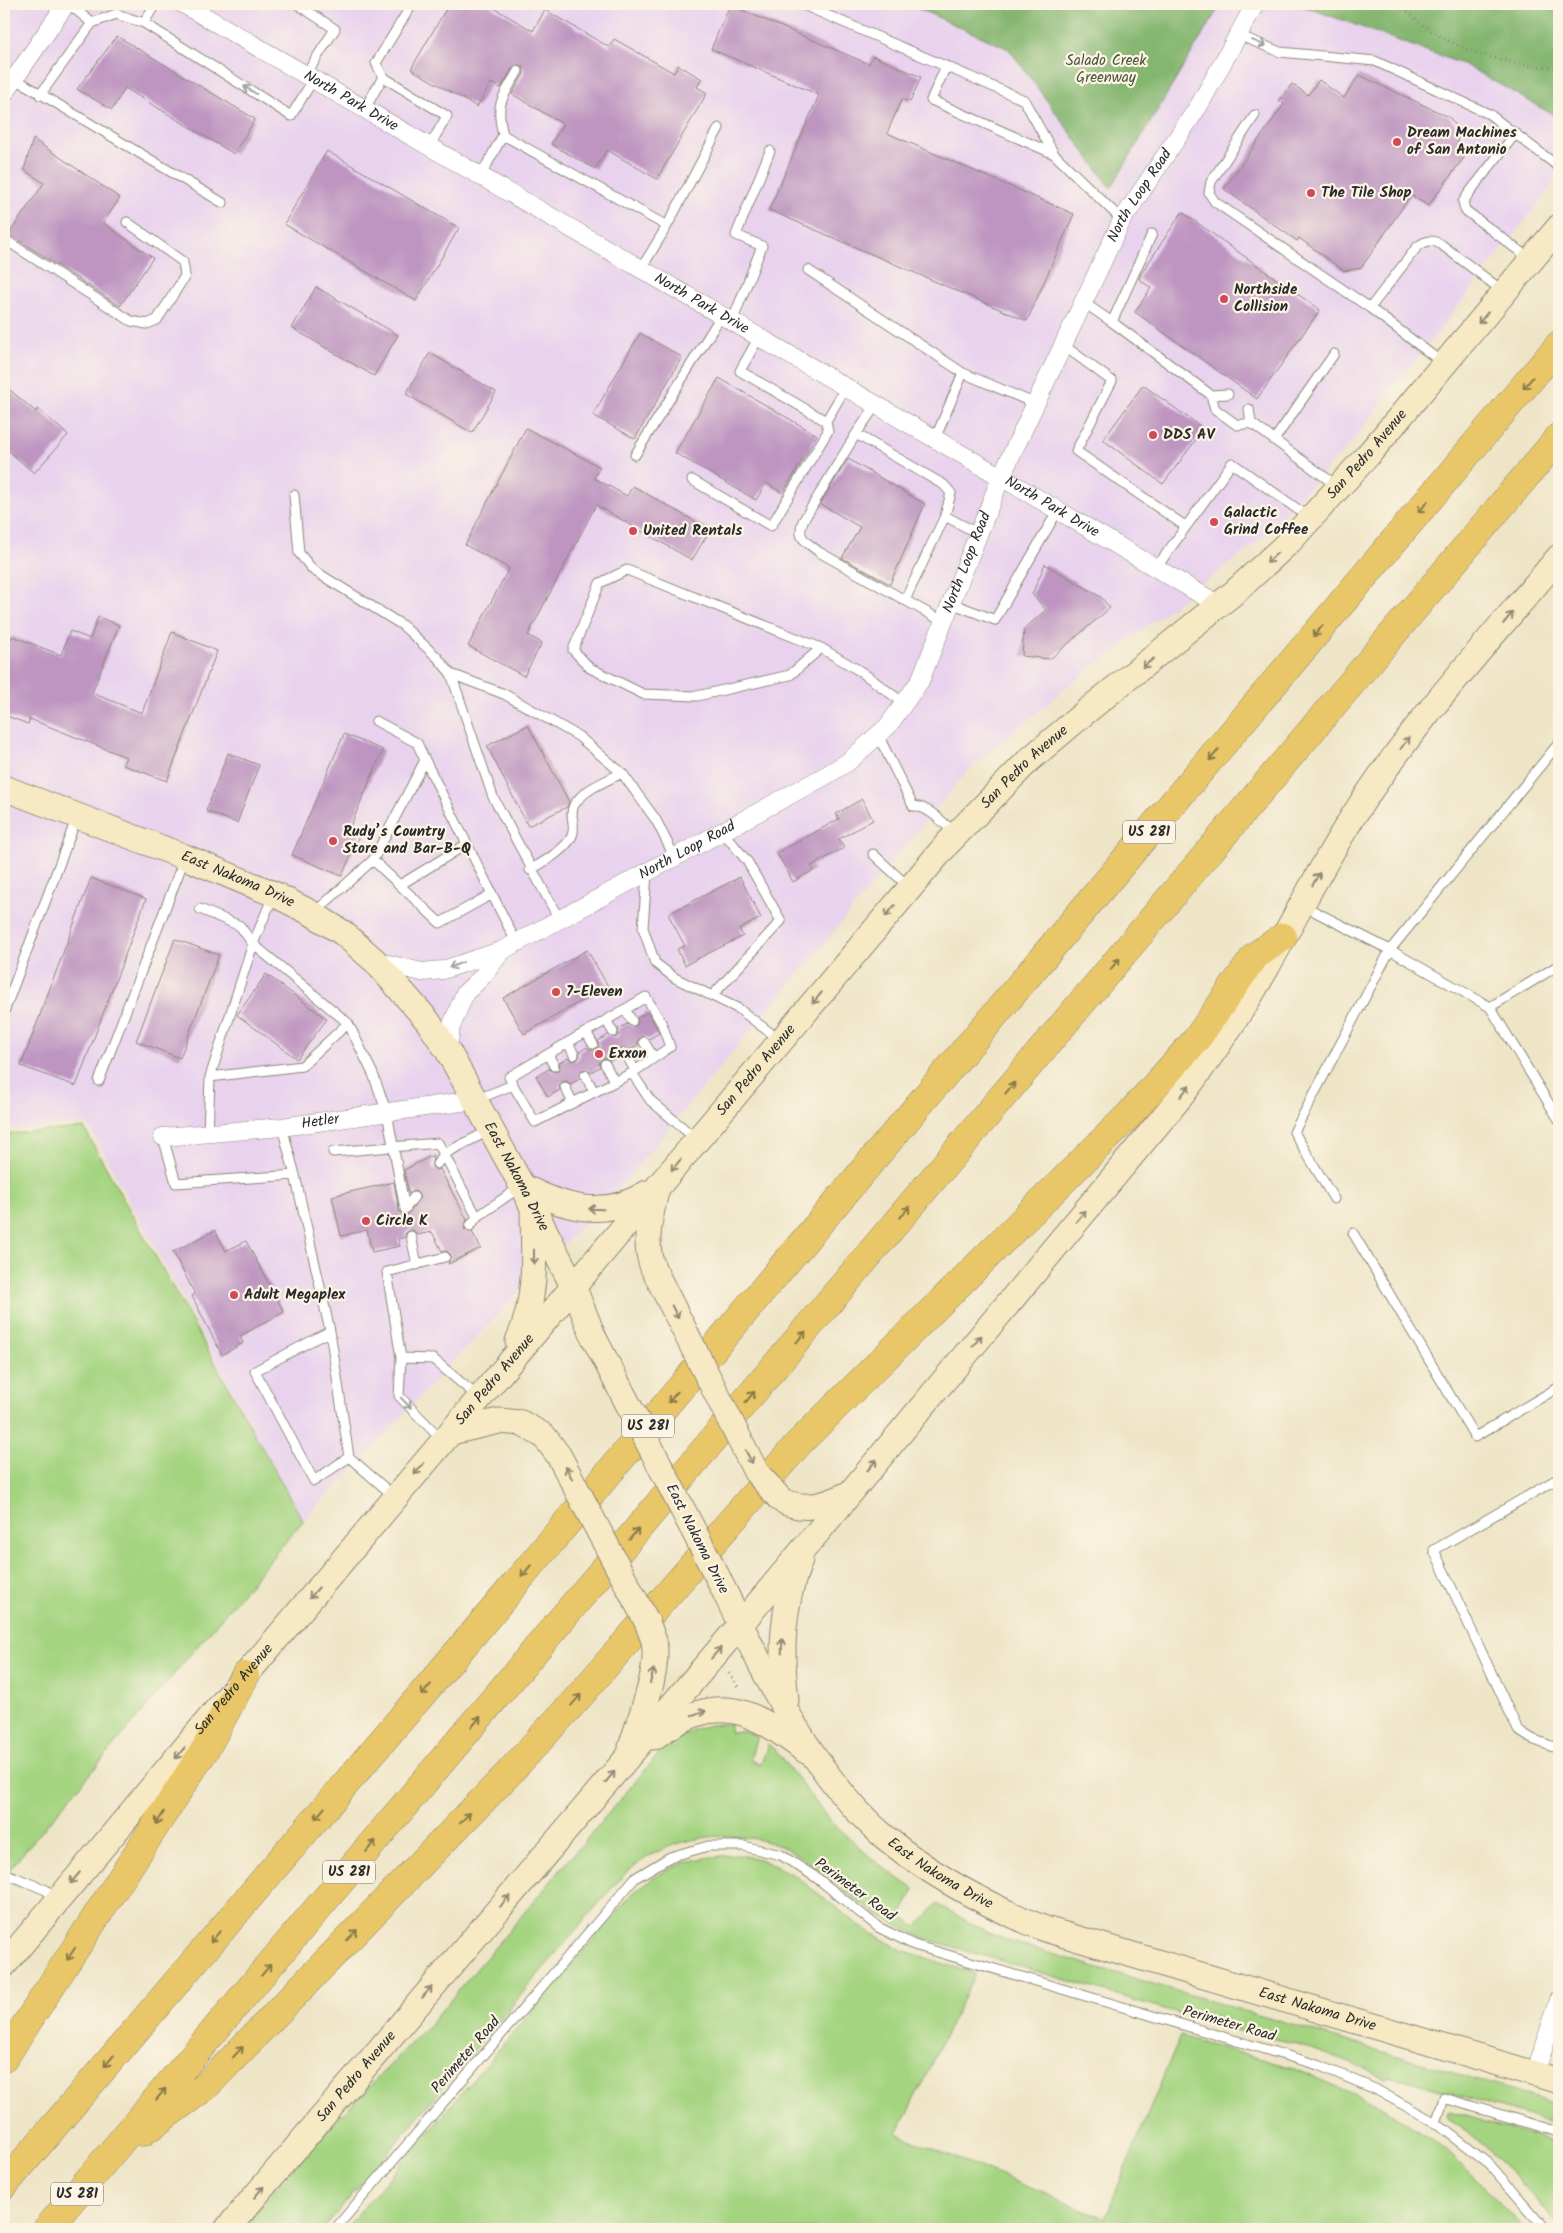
<svg xmlns="http://www.w3.org/2000/svg" width="1563" height="2233" font-family="Kalam,sans-serif">
	<rect width="100%" height="100%" fill="#fcf5e5"/>
	<filter id="ink" filterUnits="userSpaceOnUse"><feTurbulence type="fractalNoise" baseFrequency=".02" numOctaves="2"/><feDisplacementMap in="SourceGraphic" scale="10" xChannelSelector="R" yChannelSelector="G"/><feConvolveMatrix kernelMatrix="1 2 1 2 8 2 1 2 1" color-interpolation-filters="sRGB"/></filter>
	<filter id="wash" filterUnits="userSpaceOnUse"><feTurbulence type="fractalNoise" baseFrequency=".0096" numOctaves="4" result="noise"/><feDisplacementMap in="SourceGraphic" scale="20" xChannelSelector="R" yChannelSelector="G"/><feGaussianBlur stdDeviation="1.12" result="paint"/><feColorMatrix in="noise" values="0 0 0 0 0 0 0 0 0 0 0 0 0 0 0 0 0 1.4 0 .05"/><feComposite in="paint" operator="in"/></filter>
	<g filter="url(#wash)">
		<rect width="100%" height="100%" fill="#eee5c7"/>
		<path fill="#e8d2ee" d="M4 4H908L1009 49 1111 188 1221 4H1290L1308 8 1465 65 1559 118V177L1351 443 1258 542 1073 682 966 773 635 1169 303 1521 88 1124 4 1130Z"/>
		<path fill="#a5d481" stroke="#688056" d="M84 1128 303 1521 4 1876V1134Z
			M719 1724H730V1732L743 1731 757 1736 750 1760 761 1764 768 1744 775 1750 831 1822 877 1863 914 1889 901 1916 917 1926 937 1904 988 1933 1011 1942 1559 2104V2125L1390 2075 1387 2079 1353 2064 1298 2044 1242 2032 927 1939C898 1927 873 1913 848 1894 830 1881 815 1865 796 1854 748 1826 682 1832 637 1864 624 1873 613 1887 602 1899L323 2229H242L317 2140 430 2024 662 1750C679 1734 696 1726 719 1724Z
			M739 1855 760 1859 794 1875 864 1929 902 1950 975 1974 897 2134 1105 2218 1180 2036 1293 2068 1376 2104 1445 2148 1512 2215 1523 2229H345L632 1894C670 1863 691 1857 739 1855Z
			M1449 2111 1559 2144V2228C1527 2184 1489 2149 1446 2116Z"/>
		<path fill="#84b66f" stroke="#58704d" d="M908 4H1221L1111 188 1009 49Z
			M1290 4H1559V118L1465 65 1309 8Z"/>
		<g id="blocks">
			<path fill="#be95c1" d="M449 4H487L533 31 545 10 609 47 614 39 674 73 678 65 702 79 697 87 707 93 657 179 607 150 595 169 551 144 563 124 512 94 524 74V68L521 65 513 67 501 88 491 83 477 107 411 69Z
				M730 5 869 64 873 56 921 77 910 102 902 99 887 133 1074 214 1027 321 769 210 819 95 711 49Z
				M117 36 255 119 234 154 125 88 112 110 77 89Z
				M1359 75 1449 117 1457 127 1458 134 1457 145 1468 152 1428 206 1411 195 1361 268 1344 271 1299 238 1297 241 1224 189 1284 104 1279 101 1292 84 1308 95 1319 80 1344 98Z
				M33 139 120 198 103 223 153 258 120 306 9 234 44 183 24 170Z
				M327 151 459 228 416 301 284 224Z
				M1182 212 1320 310 1257 399 1135 312 1151 288 1139 279 1141 274Z
				M316 287 398 335 374 376 292 328Z
				M640 333 682 357 635 439 593 415Z
				M430 353 496 392 472 433 406 394Z
				M719 378 817 435 783 493 766 483 756 500 675 453Z
				M4 385 36 412 38 409 68 435 34 473 4 447Z
				M1143 385 1204 429 1163 484 1103 440Z
				M526 428 600 467 594 478 627 496 633 486 710 530 692 560 596 505 528 635 542 643 524 676 468 646 509 568 465 545Z
				M848 459 925 504 890 584 842 558 860 527 820 504Z
				M1045 564 1101 597 1110 608 1050 659 1022 656 1024 629 1046 610 1032 594Z
				M98 617 119 625 92 693 142 713 172 632 217 651 167 781 123 765 126 757 30 719 28 724 4 715V656L12 636 61 655 70 631 90 639Z
				M528 725 569 802 567 807 528 826 487 746Z
				M344 734 383 750 350 827 361 831 342 876 292 855Z
				M228 753 259 765 237 823 206 811Z
				M862 799 873 820 839 839 844 848 811 866 814 870 793 882 777 853 839 819 836 814Z
				M740 877 761 918 739 929 743 936 685 965 677 949 685 946 668 914Z
				M91 878 146 899 76 1086 21 1066Z
				M175 939 219 955 180 1058 136 1041Z
				M587 950 608 986 524 1034 503 998Z
				M266 974 327 1019 297 1059 237 1015Z
				M648 1012 659 1033 649 1039 641 1036 638 1040V1045L630 1050 622 1047 619 1050 620 1056 610 1061 606 1058 602 1059 599 1063 600 1067 591 1072 586 1069 582 1070 579 1074 580 1079 570 1084 566 1081 562 1082 559 1086 560 1090 548 1097 536 1076 549 1069 553 1072 557 1071 560 1067 559 1063 568 1058 573 1061 577 1060 580 1056 579 1052 587 1047 590 1050H596L599 1047 598 1041 608 1035 616 1038 619 1035 618 1029 627 1024 635 1027 638 1024 637 1018Z
				M433 1155 432 1167 436 1170 440 1169 467 1220 464 1229 469 1232H472L481 1248 448 1264 451 1255 447 1251H442L432 1232 417 1235 413 1230H409L405 1234V1237L398 1239 400 1246 372 1252 367 1230 341 1236 332 1196 394 1182 399 1211 402 1215H407L420 1197 415 1191 409 1194 404 1170Z
				M215 1230 226 1251 246 1241 284 1312 240 1336 243 1343 222 1355 192 1296 195 1294 173 1252Z"/>
		</g>
	</g>
	<g filter="url(#ink)">
		<use href="#blocks" fill-opacity="0" stroke="#8c8879" stroke-width="1"/>
		<g fill="none" stroke-linecap="round" stroke-linejoin="round">
			<defs>
				<path id="lane" d="M297 4 335 29 305 76
					M412 4 376 63 383 77 447 116 429 147
					M801 4 1024 100 1054 154 1122 220
					M92 23 116 14 144 23 291 116 313 80
					M144 23 155 4
					M1238 35 1280 52 1375 61 1489 114 1559 167
					M946 66 931 100 1054 154
					M4 72 223 203
					M40 95 92 23 69 4
					M364 110 383 77
					M1255 115 1211 182 1209 193 1215 202 1370 308 1444 364
					M1516 133 1469 193 1463 202 1465 210 1531 260
					M503 135C495 102 502 99 518 71
					M480 177 503 135 667 226 641 269
					M667 226 719 128
					M1152 234 1112 322 1211 395 1215 409 1237 425 1251 423
					M4 239 131 321 147 324 157 320 185 276 183 262 127 222
					M808 270 963 373
					M1083 302 1112 322
					M1370 308 1417 247C1426 240 1431 239 1442 245L1504 292
					M732 322 762 246 736 235 770 151
					M1063 345 1112 381 1076 451 1185 526
					M1211 395 1228 394
					M876 405 856 434 803 521C796 539 806 541 819 552L944 622
					M1249 409 1251 423 1337 486
					M826 421 846 387
					M856 434 944 485 951 493 945 516 979 534
					M935 439 963 373 1036 404
					M1274 440 1334 354
					M635 455 721 316
					M692 480 771 526 828 431 826 421 740 371 759 337
					M294 495 299 553 313 570 402 625 437 657 451 674 493 797 560 921
					M1156 568 1232 463 1310 518
					M905 600 945 516
					M951 603 995 620 1058 510
					M821 648 790 675 697 696 643 694 590 668 573 650 600 583 627 570 821 648 860 671 905 704
					M451 674 504 694 578 736 622 773 656 820 675 858
					M376 721 417 743 425 760
					M878 735 913 806C929 806 944 824 956 834
					M873 854 909 887
					M373 860 440 923 492 894
					M530 870C542 863 571 847 573 832 575 823 569 814 574 805 584 789 606 781 622 773
					M647 873 643 928 655 963 675 978 739 1009 781 1041
					M400 885 467 844
					M1302 905 1390 950 1490 1007 1559 965
					M200 909 240 926 253 944 348 1023
					M315 912 373 860 425 760 516 942
					M712 996 781 921 747 861 723 832
					M1490 1007 1559 1120
					M625 1009 632 1021
					M4 1012 77 817
					M606 1020 613 1032
					M586 1032 593 1044
					M568 1042 574 1055
					M644 1042 654 1058
					M625 1053 635 1070
					M548 1054 554 1066
					M605 1064 614 1081
					M585 1075 594 1092
					M210 1077 302 1066 348 1023 373 1074 387 1113 405 1209
					M99 1081 185 857
					M513 1085 535 1122 632 1073
					M565 1087 573 1103
					M475 1100 513 1085 509 1077 646 997 662 1024 670 1047 632 1073 650 1100 696 1139
					M282 1127 295 1175 330 1331
					M208 1134 210 1077 253 944 273 896
					M163 1137 176 1183 295 1175
					M333 1152 438 1143 444 1154 490 1130
					M437 1164 444 1154 477 1217 520 1187
					M1334 1199 1294 1132 1390 950 1559 743
					M405 1209 414 1197
					M470 1226 477 1217
					M1353 1233 1475 1437 1559 1387
					M411 1236 417 1265
					M401 1358 433 1359 478 1397
					M443 1441 399 1396 401 1358 387 1272 445 1257
					M349 1457 314 1481 255 1371 330 1331 349 1457 395 1497
					M1559 1478 1434 1550 1518 1730 1532 1739 1559 1749
					M4 1873 46 1890 56 1900
					M1436 2123 1444 2098 1559 2132
					M335 2229 635 1878 670 1857 708 1846H743L781 1855 817 1878 878 1927 914 1945 1318 2065 1375 2089 1436 2123 1490 2165 1546 2229"/>
				<g id="street">
					<path id="s1" d="M183 4 1001 477 1219 605"/>
					<path d="M4 94 66 4"/>
					<path id="s2" d="M375 961 422 972 443 970 503 950 825 776 848 762 888 726 920 681 1001 477 1122 220 1200 104 1255 4"/>
					<path d="M448 1051 451 1027 465 993 481 978 503 950"/>
					<path id="s3" d="M163 1137 282 1127 475 1100"/>
					<path d="M1535 2074 1559 2000"/>
				</g>
				<g id="secondary">
					<path id="s4" d="M4 788 185 857 274 894 313 914 343 933 375 961 427 1020 448 1051 522 1186 573 1286 594 1338"/>
					<path d="M522 1186C564 1208 604 1220 647 1193"/>
					<path d="M653 1268C643 1242 650 1218 656 1192"/>
					<path d="M518 1341C537 1301 534 1257 533 1214"/>
					<path d="M451 1432 499 1421 521 1423"/>
					<path d="M780 1499C801 1512 825 1506 846 1495"/>
					<path id="s5" d="M717 1576C760 1664 810 1775 887 1839 935 1878 988 1906 1045 1929L1559 2081"/>
					<path d="M786 1700C780 1651 782 1606 800 1560"/>
					<path d="M654 1737C718 1691 749 1708 806 1751"/>
					<path d="M631 1747C640 1717 660 1672 654 1641"/>
					<path id="s6" d="M4 1965 245 1676 948 843 1029 760 1088 710 1236 591 1290 541 1368 455 1559 227"/>
					<path id="s7" d="M227 2229 741 1624 1182 1095C1212 1055 1241 1013 1266 969 1295 918 1321 867 1352 818 1412 724 1488 642 1559 557"/>
				</g>
				<path id="highway" d="M4 2058 206 1748 245 1676
					M143 2132 205 2087 508 1774 576 1700 799 1443 1129 1115 1196 1040 1255 956 1283 937
					M4 2185 457 1653 1559 345
					M47 2229 1559 437"/>
			</defs>
			<use href="#lane" stroke="#8c8879" stroke-width="11"/>
			<use href="#street" stroke="#8c8879" stroke-width="19"/>
			<use href="#secondary" stroke="#8c8879" stroke-width="27"/>
			<use href="#highway" stroke="#8c8879" stroke-width="29"/>
			<path stroke="#8c8879" stroke-width="3" stroke-dasharray="1 4" stroke-linecap="butt" d="M1401 4C1438 48 1504 65 1559 68
				M729 1673 739 1688"/>
			<use href="#lane" stroke="#fff" stroke-width="9"/>
			<use href="#street" stroke="#fff" stroke-width="18"/>
			<use href="#secondary" stroke="#f6e9c3" stroke-width="25"/>
			<use href="#highway" stroke="#e9c769" stroke-width="28"/>
			<defs>
				<path id="secondary-bridge" d="M653 1268 756 1472 780 1499
					M594 1338 717 1576
					M521 1423 544 1436 559 1456 647 1622 654 1641"/>
			</defs>
			<use href="#secondary-bridge" stroke="#8c8879" stroke-width="27" stroke-linecap="butt"/>
			<use href="#secondary-bridge" stroke="#f6e9c3" stroke-width="25"/>
		</g>
		<defs><path id="oneway-shaft" d="M-6 0H5M1.5-3L5.5 0L1.5 3" fill="none" stroke-width="1.6" stroke-linecap="round" stroke-linejoin="round" transform="scale(1.25)"/></defs>
		<g stroke="#a0a0a0">
			<use href="#oneway-shaft" transform="translate(1259 43) rotate(22)"/>
			<use href="#oneway-shaft" transform="translate(250 90) rotate(-148)"/>
			<use href="#oneway-shaft" transform="translate(456 965) rotate(158)"/>
			<use href="#oneway-shaft" transform="translate(406 1403) rotate(46)"/>
		</g>
		<g stroke="#908a77">
			<use href="#oneway-shaft" transform="translate(1483 318) rotate(130)"/>
			<use href="#oneway-shaft" transform="translate(1272 558) rotate(136)"/>
			<use href="#oneway-shaft" transform="translate(1508 618) rotate(-50)"/>
			<use href="#oneway-shaft" transform="translate(1148 663) rotate(142)"/>
			<use href="#oneway-shaft" transform="translate(1405 743) rotate(-53)"/>
			<use href="#oneway-shaft" transform="translate(1316 879) rotate(-61)"/>
			<use href="#oneway-shaft" transform="translate(890 911) rotate(130)"/>
			<use href="#oneway-shaft" transform="translate(817 998) rotate(130)"/>
			<use href="#oneway-shaft" transform="translate(1185 1091) rotate(-52)"/>
			<use href="#oneway-shaft" transform="translate(676 1165) rotate(130)"/>
			<use href="#oneway-shaft" transform="translate(596 1209) rotate(-178)"/>
			<use href="#oneway-shaft" transform="translate(1081 1216) rotate(-50)"/>
			<use href="#oneway-shaft" transform="translate(534 1257) rotate(90)"/>
			<use href="#oneway-shaft" transform="translate(675 1312) rotate(63)"/>
			<use href="#oneway-shaft" transform="translate(977 1341) rotate(-50)"/>
			<use href="#oneway-shaft" transform="translate(749 1457) rotate(63)"/>
			<use href="#oneway-shaft" transform="translate(872 1465) rotate(-50)"/>
			<use href="#oneway-shaft" transform="translate(419 1469) rotate(130)"/>
			<use href="#oneway-shaft" transform="translate(569 1473) rotate(-118)"/>
			<use href="#oneway-shaft" transform="translate(314 1593) rotate(130)"/>
			<use href="#oneway-shaft" transform="translate(782 1646) rotate(-88)"/>
			<use href="#oneway-shaft" transform="translate(716 1653) rotate(-49)"/>
			<use href="#oneway-shaft" transform="translate(652 1676) rotate(-75)"/>
			<use href="#oneway-shaft" transform="translate(699 1713) rotate(-18)"/>
			<use href="#oneway-shaft" transform="translate(180 1753) rotate(130)"/>
			<use href="#oneway-shaft" transform="translate(610 1777) rotate(-50)"/>
			<use href="#oneway-shaft" transform="translate(75 1878) rotate(130)"/>
			<use href="#oneway-shaft" transform="translate(505 1901) rotate(-50)"/>
			<use href="#oneway-shaft" transform="translate(427 1992) rotate(-50)"/>
			<use href="#oneway-shaft" transform="translate(259 2192) rotate(-50)"/>
		</g>
		<g stroke="#8a794a">
			<use href="#oneway-shaft" transform="translate(1528 383) rotate(130)"/>
			<use href="#oneway-shaft" transform="translate(1423 507) rotate(130)"/>
			<use href="#oneway-shaft" transform="translate(1318 631) rotate(130)"/>
			<use href="#oneway-shaft" transform="translate(1214 755) rotate(130)"/>
			<use href="#oneway-shaft" transform="translate(1115 964) rotate(-50)"/>
			<use href="#oneway-shaft" transform="translate(1010 1088) rotate(-50)"/>
			<use href="#oneway-shaft" transform="translate(905 1212) rotate(-50)"/>
			<use href="#oneway-shaft" transform="translate(801 1337) rotate(-50)"/>
			<use href="#oneway-shaft" transform="translate(673 1397) rotate(130)"/>
			<use href="#oneway-shaft" transform="translate(750 1397) rotate(-50)"/>
			<use href="#oneway-shaft" transform="translate(634 1534) rotate(-50)"/>
			<use href="#oneway-shaft" transform="translate(526 1571) rotate(130)"/>
			<use href="#oneway-shaft" transform="translate(426 1690) rotate(130)"/>
			<use href="#oneway-shaft" transform="translate(576 1700) rotate(-49)"/>
			<use href="#oneway-shaft" transform="translate(476 1722) rotate(-50)"/>
			<use href="#oneway-shaft" transform="translate(320 1813) rotate(130)"/>
			<use href="#oneway-shaft" transform="translate(160 1818) rotate(123)"/>
			<use href="#oneway-shaft" transform="translate(465 1818) rotate(-46)"/>
			<use href="#oneway-shaft" transform="translate(371 1846) rotate(-50)"/>
			<use href="#oneway-shaft" transform="translate(352 1935) rotate(-46)"/>
			<use href="#oneway-shaft" transform="translate(215 1937) rotate(130)"/>
			<use href="#oneway-shaft" transform="translate(71 1954) rotate(123)"/>
			<use href="#oneway-shaft" transform="translate(266 1970) rotate(-50)"/>
			<use href="#oneway-shaft" transform="translate(238 2052) rotate(-47)"/>
			<use href="#oneway-shaft" transform="translate(109 2061) rotate(130)"/>
			<use href="#oneway-shaft" transform="translate(161 2094) rotate(-50)"/>
		</g>
	</g>
	<g fill="#d1495b" stroke="#fcf5e5" stroke-width="2">
		<circle cx="1397" cy="142" r="5"/>
		<circle cx="1311" cy="193" r="5"/>
		<circle cx="1224" cy="299" r="5"/>
		<circle cx="1153" cy="435" r="5"/>
		<circle cx="1214" cy="522" r="5"/>
		<circle cx="633" cy="531" r="5"/>
		<circle cx="333" cy="841" r="5"/>
		<circle cx="556" cy="992" r="5"/>
		<circle cx="599" cy="1054" r="5"/>
		<circle cx="366" cy="1221" r="5"/>
		<circle cx="234" cy="1295" r="5"/>
	</g>
	<g text-anchor="middle" dominant-baseline="central" stroke-width="4.5" stroke-linejoin="round" paint-order="stroke">
		<g fill="#fcf5e5" stroke="#6a6863" stroke-width="1">
			<rect x="1123" y="820.5" width="52" height="23" rx="4"/>
			<rect x="622" y="1414.5" width="52" height="23" rx="4"/>
			<rect x="323" y="1860.5" width="52" height="23" rx="4"/>
			<rect x="51" y="2182.5" width="52" height="23" rx="4"/>
		</g>
		<g font-size="14" font-weight="bold" fill="#2b2b2b">
			<text x="1149" y="832">US 281</text>
			<text x="648" y="1426">US 281</text>
			<text x="349" y="1872">US 281</text>
			<text x="77" y="2194">US 281</text>
		</g>
		<g font-size="15" fill="#4a5540" stroke="#fcf5e5">
			<text x="1106" y="61">Salado Creek<tspan x="1106" dy="17">Greenway</tspan></text>
		</g>
		<g font-size="15" fill="#2b2b2b" stroke="#fcf5e5">
			<text stroke="none"><textPath href="#s1" startOffset="194">North Park Drive</textPath></text>
			<text stroke="none"><textPath href="#s2" startOffset="1168">North Loop Road</textPath></text>
			<text stroke="none"><textPath href="#s1" startOffset="599">North Park Drive</textPath></text>
			<text stroke="none"><textPath href="#s6" startOffset="2039">San Pedro Avenue</textPath></text>
			<text stroke="none"><textPath href="#s1" startOffset="1004">North Park Drive</textPath></text>
			<text stroke="none"><textPath href="#s2" startOffset="762">North Loop Road</textPath></text>
			<text stroke="none"><textPath href="#s6" startOffset="1574">San Pedro Avenue</textPath></text>
			<text stroke="none"><textPath href="#s2" startOffset="342">North Loop Road</textPath></text>
			<text stroke="none"><textPath href="#s4" startOffset="251">East Nakoma Drive</textPath></text>
			<text stroke="none"><textPath href="#s6" startOffset="1169">San Pedro Avenue</textPath></text>
			<text stroke="none"><textPath href="#s3" startOffset="158">Hetler</textPath></text>
			<text stroke="none"><textPath href="#s4" startOffset="671">East Nakoma Drive</textPath></text>
			<text stroke="none"><textPath href="#s6" startOffset="764">San Pedro Avenue</textPath></text>
			<text transform="translate(697 1539) rotate(63)">East Nakoma Drive</text>
			<text stroke="none"><textPath href="#s6" startOffset="359">San Pedro Avenue</textPath></text>
			<text stroke="none"><textPath href="#s5" startOffset="379">East Nakoma Drive</textPath></text>
			<text transform="translate(855 1890) rotate(36)">Perimeter Road</text>
			<text stroke="none"><textPath href="#s5" startOffset="782">East Nakoma Drive</textPath></text>
			<text transform="translate(1229 2024) rotate(16)">Perimeter Road</text>
			<text transform="translate(466 2055) rotate(-49)">Perimeter Road</text>
			<text stroke="none"><textPath href="#s7" startOffset="200">San Pedro Avenue</textPath></text>
		</g>
		<g font-size="15" font-weight="bold" fill="#2b2b2b" stroke="#fcf5e5" text-anchor="start">
			<text x="1407" y="133">Dream Machines<tspan x="1407" dy="17">of San Antonio</tspan></text>
			<text x="1321" y="193">The Tile Shop</text>
			<text x="1234" y="290">Northside<tspan x="1234" dy="17">Collision</tspan></text>
			<text x="1163" y="435">DDS AV</text>
			<text x="1224" y="513">Galactic<tspan x="1224" dy="17">Grind Coffee</tspan></text>
			<text x="643" y="531">United Rentals</text>
			<text x="343" y="832">Rudy’s Country<tspan x="343" dy="17">Store and Bar-B-Q</tspan></text>
			<text x="566" y="992">7-Eleven</text>
			<text x="609" y="1054">Exxon</text>
			<text x="376" y="1221">Circle K</text>
			<text x="244" y="1295">Adult Megaplex</text>
		</g>
	</g>
	<rect width="1563" height="2233" fill="none" stroke="#fcf5e5" stroke-width="20"/>
</svg>
